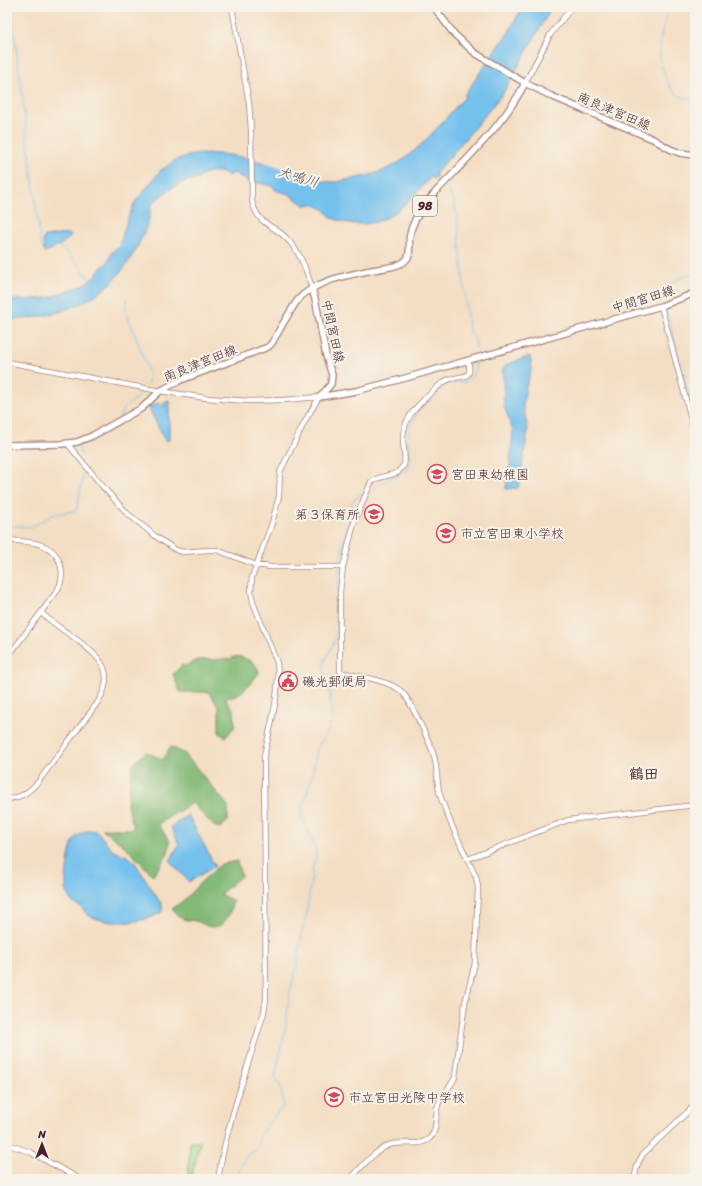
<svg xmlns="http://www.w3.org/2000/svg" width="702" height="1186" font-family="Sriracha,'Klee One',sans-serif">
	<rect width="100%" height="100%" fill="#f7f3e8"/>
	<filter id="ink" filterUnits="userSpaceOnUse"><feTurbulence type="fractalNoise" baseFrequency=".025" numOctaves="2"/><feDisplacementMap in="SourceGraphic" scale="8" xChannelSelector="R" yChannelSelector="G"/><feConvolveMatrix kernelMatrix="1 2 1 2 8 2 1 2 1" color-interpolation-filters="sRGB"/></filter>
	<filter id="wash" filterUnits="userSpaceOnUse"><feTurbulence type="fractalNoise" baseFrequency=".012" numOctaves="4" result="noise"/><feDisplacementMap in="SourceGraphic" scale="16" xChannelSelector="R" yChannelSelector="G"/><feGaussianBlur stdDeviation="0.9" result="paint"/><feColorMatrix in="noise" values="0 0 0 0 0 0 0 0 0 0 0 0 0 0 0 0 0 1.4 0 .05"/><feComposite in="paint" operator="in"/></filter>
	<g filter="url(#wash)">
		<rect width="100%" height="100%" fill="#f4dec3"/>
		<path fill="#a4da8b" stroke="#777c5b" d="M190 1141 200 1142 192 1175H188Z"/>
		<path fill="#83ba77" stroke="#666c51" d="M237 656C247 659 257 661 259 673 246 688 245 693 225 699L234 710 235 726 226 737 219 733V708L209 692H180L173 674 182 665 185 666 198 660 229 659Z
			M170 747 184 753 228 806V821L220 828 214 826 192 803 158 824 170 842 168 854 153 876 127 848 102 829H134L127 804 133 764 146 752 163 760Z
			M237 861 241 876 220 894 233 901C230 914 225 931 207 926 204 925 202 923 199 922 194 920 188 921 183 919 179 918 175 912 172 909L185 899 201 882 221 864Z"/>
		<path fill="#74c1ee" stroke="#5f708c" d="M523 7H552L503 93 465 139 436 173V176L434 179 431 177C402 208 381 236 335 219 331 218 329 215 326 211 323 208 315 204 310 204 308 205 306 205 304 205L289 194 275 190 274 187 260 183H251L234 173 229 176C224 171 212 171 206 173 203 174 201 177 198 179 195 180 190 180 187 181 176 184 162 194 154 202 149 207 151 212 149 218 141 244 127 269 106 287 79 310 41 319 7 320V298L12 300H25L48 298 81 286 96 276 98 271 108 262 112 252 120 244 127 220 135 202 162 169H164C172 160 182 157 193 155 225 150 257 160 286 170 308 177 315 183 339 182L340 181C353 179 365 177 377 173 415 160 438 125 465 97V94L508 33Z
			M67 234 71 236 62 244 44 253 43 240 44 237Z
			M530 356 532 367 526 387 523 405 528 430 519 485 518 488 506 489 507 478 510 466 513 431 504 406 503 370 506 365Z
			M169 401V440L165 441 148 406 159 403 161 407 164 406 163 403Z
			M188 815 215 866 189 882 170 861 179 844 171 827Z
			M89 830 97 831 113 851 127 856 134 861 162 905V912C143 924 108 926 88 915 86 913 84 910 82 908 78 905 72 904 70 899 69 897 67 893 66 891 65 882 69 847 74 840 77 835 84 832 89 830Z"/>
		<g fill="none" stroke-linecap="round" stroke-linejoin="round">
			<path stroke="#74c1ee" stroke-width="1" d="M11 7 41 247 43 246
				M666 7 668 11 667 15C665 24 661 33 660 42 658 63 668 104 695 98
				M448 189 454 203 457 216 468 326C470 337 477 335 476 349
				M58 246 71 256 91 281
				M113 281 115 286
				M127 299 125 308 149 373 148 384 146 387
				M664 301C662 282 681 279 695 272
				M667 312 695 420
				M120 417 122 411 144 390
				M80 454V452L78 446 89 442 119 425V424
				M371 489 408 469 410 463 408 450 409 428 418 412 446 385C466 378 471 390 476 363
				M7 525 31 527 55 514 75 511 77 508 84 472V470L77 462 78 459
				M339 565 342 548 351 516 352 502 356 498 366 490
				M235 1179 247 1155 256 1150 261 1133 284 1105 280 1085 275 1078 285 1031 290 991 296 971 303 928 306 917 313 867 316 857V850L301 815 312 775 318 746 328 733 332 720 330 691 324 669V663L336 638 339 568"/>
		</g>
	</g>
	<g filter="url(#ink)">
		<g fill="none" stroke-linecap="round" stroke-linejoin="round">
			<defs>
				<path id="minor" d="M232 7 249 103 251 130 252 201C259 228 274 223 289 241 301 254 307 272 312 288
					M525 83 550 35 572 7
					M661 306 695 434
					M7 362 160 391 206 398 250 401 284 400 319 397
					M67 443 104 488 127 513 155 536 176 550 183 552 209 550H217L256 565 271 567H343
					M7 540C28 542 56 541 61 567 63 575 61 584 57 591L7 658
					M7 799C21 798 29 792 38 782L98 702C117 671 100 658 76 639 64 631 52 622 41 613
					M468 859 568 820 695 805
					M7 1144 30 1152 80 1179
					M218 1179C227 1122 248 1067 264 1012L266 999 264 766V756C270 728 281 690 277 663L253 602 251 591 252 577 272 523 279 496 280 472 304 423 319 397
					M350 1179C362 1167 373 1152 389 1145 402 1140 419 1148 430 1138 438 1130 435 1115 438 1105 441 1094 451 1088 455 1077L465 1003 475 963 478 887 476 877C464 851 450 825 441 798 436 785 438 770 434 756 431 745 409 697 401 691 389 680 356 676 340 672V592L343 567 354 523 371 482 379 478 397 473 404 465C406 457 403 448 403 440 402 419 418 405 432 392 438 387 443 381 450 379 464 375 473 380 468 361
					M634 1179 638 1163 643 1154 695 1105"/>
				<path id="major" d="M434 7 454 34 475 53 525 83 551 96 653 139 670 149 680 153 695 155
					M312 288 316 303 326 356 332 375 331 384 320 397
					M319 397 356 391 402 379 661 306 695 293
					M7 445 61 444 77 442 92 436 142 408 160 391 181 380 268 347 272 343C280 329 288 314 297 301 313 281 348 275 372 270 382 268 398 268 406 260 412 255 408 241 410 234 411 229 413 224 415 220 425 202 440 187 454 173 480 145 508 117 525 83"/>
			</defs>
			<use href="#minor" stroke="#9f7e77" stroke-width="6"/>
			<use href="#major" stroke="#9f7e77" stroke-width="8"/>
			<use href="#minor" stroke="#fff" stroke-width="4.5"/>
			<use href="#major" stroke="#fff" stroke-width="5.5"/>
		</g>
	</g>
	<defs>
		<symbol id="school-ring" viewBox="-11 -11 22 22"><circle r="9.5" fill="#f7f3e8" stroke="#d1495b" stroke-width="1.5"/><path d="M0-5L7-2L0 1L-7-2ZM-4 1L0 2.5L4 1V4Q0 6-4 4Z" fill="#d1495b"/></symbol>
		<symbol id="civic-ring" viewBox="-11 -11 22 22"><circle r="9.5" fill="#f7f3e8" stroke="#d1495b" stroke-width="1.5"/><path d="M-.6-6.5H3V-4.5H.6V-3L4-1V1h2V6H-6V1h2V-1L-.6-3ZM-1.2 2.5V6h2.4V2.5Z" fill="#d1495b"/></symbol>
	</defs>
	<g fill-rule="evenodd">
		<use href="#school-ring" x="426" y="463" width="22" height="22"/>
		<use href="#school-ring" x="363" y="503" width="22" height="22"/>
		<use href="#school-ring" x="435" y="522" width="22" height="22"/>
		<use href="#civic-ring" x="277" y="670" width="22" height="22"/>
		<use href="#school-ring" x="323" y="1086" width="22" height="22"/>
	</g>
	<g text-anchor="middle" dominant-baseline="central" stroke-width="4" stroke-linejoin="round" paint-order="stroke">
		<rect fill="#f7f3e8" stroke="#7e5f64" stroke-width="1" x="413" y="196" width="24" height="20" rx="3"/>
		<g font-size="12" font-weight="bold" fill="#4a1f2b">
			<text x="425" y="206">98</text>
		</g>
		<g font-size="13" fill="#4a1f2b" stroke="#f7f3e8">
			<text transform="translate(614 111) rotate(23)">南良津宮田線</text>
			<text transform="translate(643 299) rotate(-17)">中間宮田線</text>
			<text transform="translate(333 331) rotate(78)">中間宮田線</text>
			<text transform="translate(200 363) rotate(-22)">南良津宮田線</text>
		</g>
		<g font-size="13" fill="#4a1f2b" stroke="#f7f3e8" text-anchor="start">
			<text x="451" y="474">宮田東幼稚園</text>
			<text x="360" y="514" text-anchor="end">第３保育所</text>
			<text x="460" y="533">市立宮田東小学校</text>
			<text x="302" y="681">磯光郵便局</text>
			<text x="348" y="1097">市立宮田光陵中学校</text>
		</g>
		<g font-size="14" font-style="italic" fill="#575066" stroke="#f7f3e8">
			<text transform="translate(298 177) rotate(17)">犬鳴川</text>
		</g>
		<g font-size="15" font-weight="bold" fill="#4a1f2b" stroke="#f7f3e8">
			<text x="644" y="774">鶴田</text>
		</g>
	</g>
	<rect width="702" height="1186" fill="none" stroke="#f7f3e8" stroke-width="24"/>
	<g transform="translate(42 1144)" stroke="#f7f3e8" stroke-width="3" paint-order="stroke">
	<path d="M0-3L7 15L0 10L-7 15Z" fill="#4a1f2b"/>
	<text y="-6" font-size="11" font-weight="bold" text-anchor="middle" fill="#4a1f2b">N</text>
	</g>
</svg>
